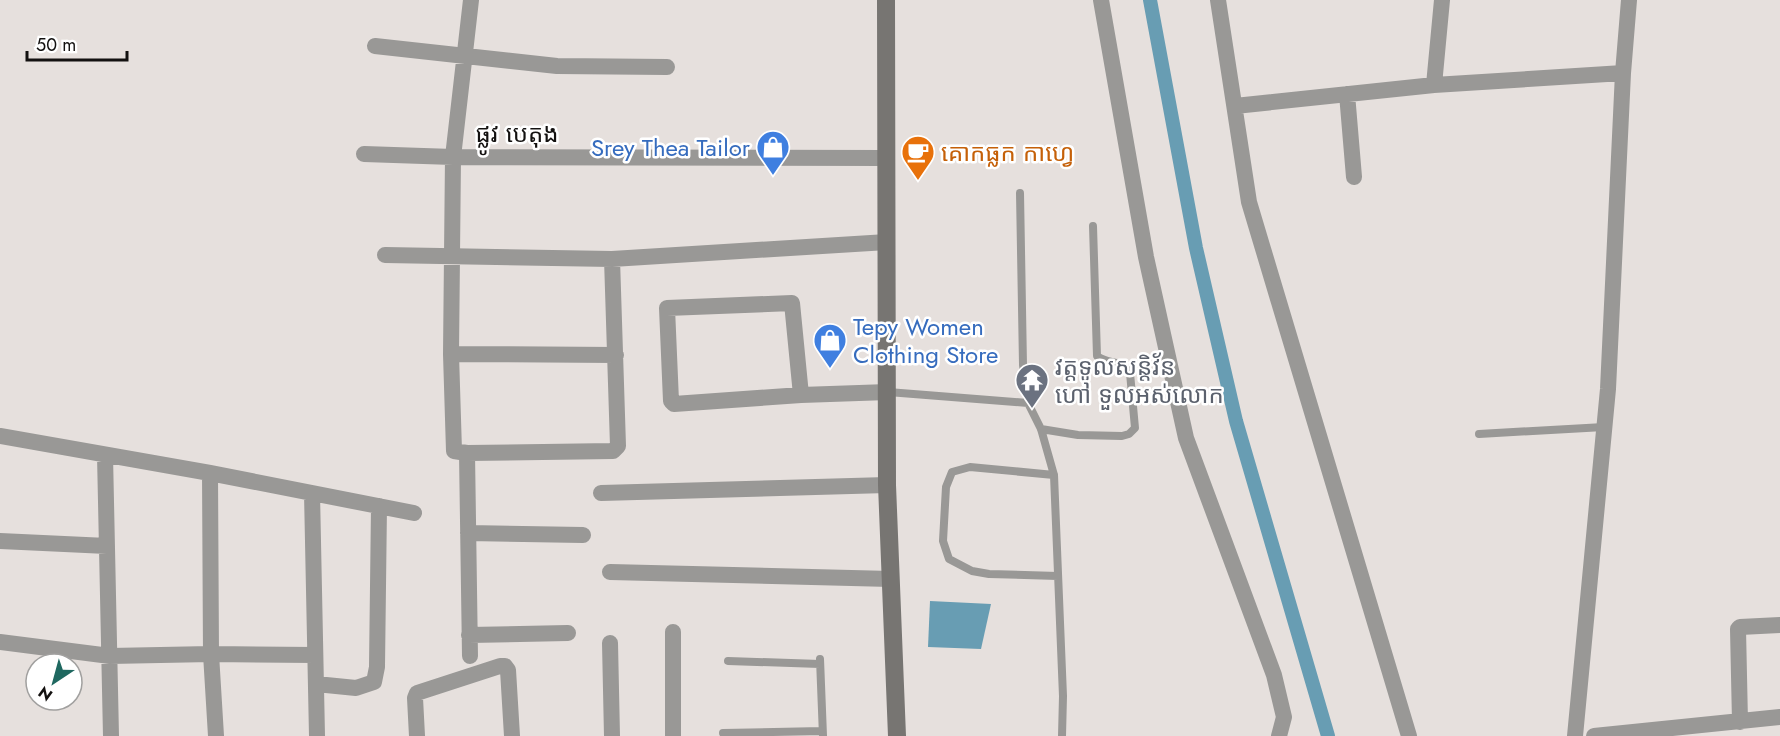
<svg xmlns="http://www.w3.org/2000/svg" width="1780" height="736" font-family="Jost,'Noto Sans Khmer',sans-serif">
	<rect width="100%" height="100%" fill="#e6e0dd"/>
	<path fill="#689db3" d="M930 601 991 604 981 649 928 647Z"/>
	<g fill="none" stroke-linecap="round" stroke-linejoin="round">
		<path stroke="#689db3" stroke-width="14" d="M1150 0 1196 248 1236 421 1328 736"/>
		<path stroke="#999896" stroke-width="8" d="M1020 193 1023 365 1028 403 1041 429 1054 475 1063 696 1062 736
			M888 392 1028 403
			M1041 429 1078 435 1122 436 1129 434 1135 428 1130 373C1118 357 1110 366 1097 356L1093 226
			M1479 434 1604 427
			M1054 475 970 467 952 472 946 487 943 541 949 559 972 571 989 574 1058 576
			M820 659 823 736
			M728 661 820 664
			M723 733 822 731"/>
		<path stroke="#999896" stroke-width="16" d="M471 0 453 157 451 354 454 451 467 453 613 451 618 446 612 259
			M1101 0 1146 257 1186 438 1274 675 1284 717 1279 736
			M1218 0 1249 202 1409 736
			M375 46 557 66 667 67
			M1434 85 1442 0
			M1347 94 1354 177
			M1235 106 1434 85 1623 73
			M364 154 453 157 886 158
			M385 255 612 259 887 242
			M451 354 616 355
			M801 395 792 303 667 308 671 401 674 404 801 395 888 392
			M0 436 210 473 414 513
			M467 453 470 656
			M105 455 111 736
			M210 473 211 654 216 736
			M312 493 317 736
			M601 493 887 485
			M468 533 583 535
			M0 541 107 546
			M610 572 891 579
			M469 635 568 633
			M0 642 110 656 211 654 315 655
			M610 643 612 736
			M316 684 356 688 374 682 377 667 379 506
			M1740 722 1738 629 1740 627 1780 625
			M417 736 415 698 417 693 500 666H505L508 670 512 736
			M673 736V632
			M1575 736 1608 389 1623 73 1629 0
			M1594 736 1780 717"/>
		<path stroke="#777572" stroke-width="18" d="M886 0 887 485 897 736"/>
	</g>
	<defs>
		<symbol id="shop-pin" viewBox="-11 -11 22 30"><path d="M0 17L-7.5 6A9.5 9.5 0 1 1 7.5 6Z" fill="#3f7fe0" stroke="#fff"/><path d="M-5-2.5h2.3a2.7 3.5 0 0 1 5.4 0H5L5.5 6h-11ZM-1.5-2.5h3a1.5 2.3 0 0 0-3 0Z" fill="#fff"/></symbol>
		<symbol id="cafe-pin" viewBox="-11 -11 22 30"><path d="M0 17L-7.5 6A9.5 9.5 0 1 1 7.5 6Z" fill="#e8710a" stroke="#fff"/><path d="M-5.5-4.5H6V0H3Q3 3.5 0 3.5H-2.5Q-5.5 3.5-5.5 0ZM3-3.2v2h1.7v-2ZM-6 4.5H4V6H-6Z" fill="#fff"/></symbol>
		<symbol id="temple-pin" viewBox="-11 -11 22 30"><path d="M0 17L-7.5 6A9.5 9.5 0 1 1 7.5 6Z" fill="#6b7280" stroke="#fff"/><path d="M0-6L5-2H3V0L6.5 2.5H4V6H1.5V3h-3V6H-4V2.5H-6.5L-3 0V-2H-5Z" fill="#fff"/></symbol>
	</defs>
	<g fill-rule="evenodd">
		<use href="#shop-pin" x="754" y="128" width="38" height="52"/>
		<use href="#cafe-pin" x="899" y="133" width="38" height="52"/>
		<use href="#shop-pin" x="811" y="321" width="38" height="52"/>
		<use href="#temple-pin" x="1013" y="361" width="38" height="52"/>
	</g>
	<g text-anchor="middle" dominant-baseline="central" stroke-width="5" stroke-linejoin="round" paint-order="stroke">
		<g font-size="24" fill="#131110" stroke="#fff">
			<text x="517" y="133">ផ្លូវ បេតុង</text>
		</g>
		<g font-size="24" fill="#366cbe" stroke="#fff" text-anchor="end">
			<text x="750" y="147">Srey Thea Tailor</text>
			<text x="853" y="326" text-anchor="start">Tepy Women<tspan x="853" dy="28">Clothing Store</tspan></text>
		</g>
		<g font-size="24" fill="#c56008" stroke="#fff" text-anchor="start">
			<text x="941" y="152">គោកធ្លក កាហ្វេ</text>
		</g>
		<g font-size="24" fill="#5b616d" stroke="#fff" text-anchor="start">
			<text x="1055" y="366">វត្តទូលសន្តិវ័ន<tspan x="1055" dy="28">ហៅ ទួលអស់លោក</tspan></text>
		</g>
	</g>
	<g transform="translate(54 682) rotate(216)"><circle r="28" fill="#ffffff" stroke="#a1a09f" stroke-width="1.5"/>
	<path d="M0-4.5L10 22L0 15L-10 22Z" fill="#1f6860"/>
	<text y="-9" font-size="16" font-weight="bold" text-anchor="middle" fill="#131110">N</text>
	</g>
	<path d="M27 51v9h100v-9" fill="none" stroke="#131110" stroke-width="3"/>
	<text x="36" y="51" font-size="18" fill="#131110" stroke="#ffffff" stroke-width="4.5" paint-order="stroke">50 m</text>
</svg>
